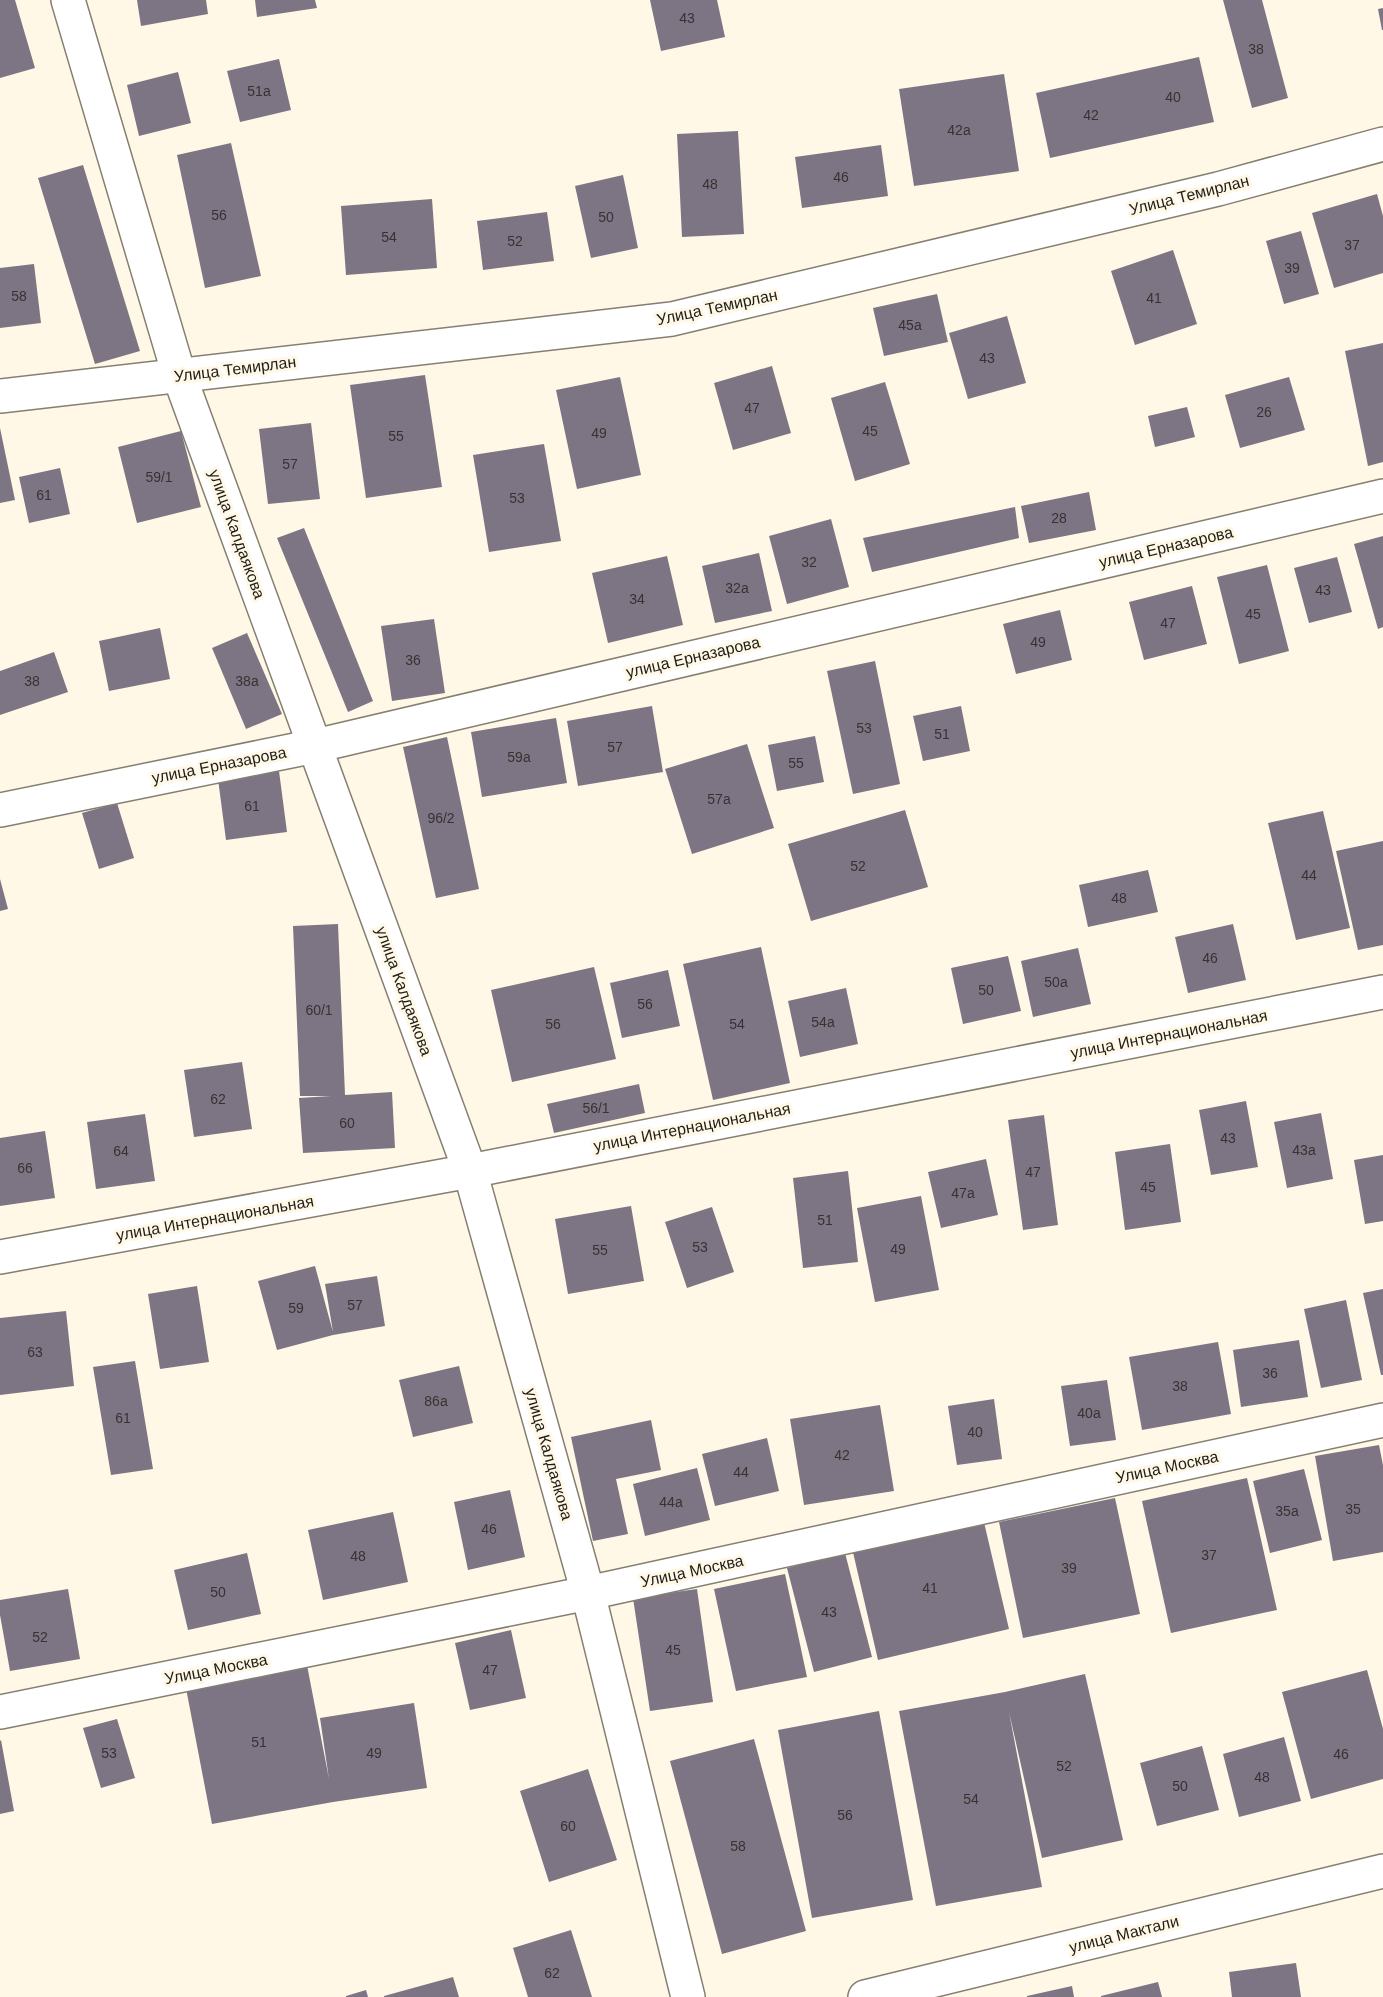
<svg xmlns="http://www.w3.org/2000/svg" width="1383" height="1997" font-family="Arial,sans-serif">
	<rect width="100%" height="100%" fill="#fff8e7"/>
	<path fill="#7d7584" d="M0 0H15L35 68 0 78Z
		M137 0H206L208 14 141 26Z
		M255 0H315L317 8 257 17Z
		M650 0H717L725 37 661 51Z
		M1223 0H1262L1288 98 1252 108Z
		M1383 8V30H1382L1378 9Z
		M1199 57 1214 122 1050 158 1036 93Z
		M279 59 291 110 240 122 227 71Z
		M178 72 191 123 139 136 127 85Z
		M1004 74 1019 171 914 186 899 89Z
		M738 131 744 234 682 237 677 134Z
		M231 143 261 276 205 288 177 155Z
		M881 145 888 196 802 208 795 157Z
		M83 165 140 351 95 364 38 178Z
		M623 175 638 248 591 258 575 186Z
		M1377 194 1383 216V273L1334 288 1312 213Z
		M432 199 437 268 346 275 341 206Z
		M547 212 554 261 483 270 477 221Z
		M1301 231 1319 294 1284 304 1266 241Z
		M1173 250 1197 324 1135 345 1111 271Z
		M34 264 41 323 0 328V268Z
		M937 294 948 342 884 356 873 308Z
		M1007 316 1026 383 968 399 949 333Z
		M1383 343V462L1368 466 1345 351Z
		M772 366 791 433 733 450 714 383Z
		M425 375 442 487 366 498 350 385Z
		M620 377 641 475 577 489 556 390Z
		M1289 377 1305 430 1240 448 1225 395Z
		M885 382 910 464 855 481 831 398Z
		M1187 407 1195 437 1155 447 1148 416Z
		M311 423 320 499 268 504 259 429Z
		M0 428 15 500 0 503Z
		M181 431 201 507 137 523 118 447Z
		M544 444 561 541 489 552 473 455Z
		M60 468 70 514 29 523 19 477Z
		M1089 492 1096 530 1029 543 1021 506Z
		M1015 507 1019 538 872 572 863 538Z
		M831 519 849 587 787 604 769 536Z
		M304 528 373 701 348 712 277 538Z
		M1383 536V627L1378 629 1354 544Z
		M759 553 772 611 715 623 702 566Z
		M667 556 683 625 608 643 592 573Z
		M1337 557 1352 612 1309 623 1294 568Z
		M1267 565 1289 651 1239 664 1217 577Z
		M1192 586 1207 644 1144 660 1129 602Z
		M1060 610 1072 660 1016 674 1003 624Z
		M434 619 445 693 392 701 381 626Z
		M160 628 170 679 109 691 99 641Z
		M247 633 282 714 246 729 212 648Z
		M54 652 68 692 0 715V671Z
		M875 661 900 784 853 794 827 671Z
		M652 706 663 772 578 786 567 721Z
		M961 706 970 751 923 761 913 716Z
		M556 718 567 783 482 797 471 732Z
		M815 736 824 782 777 791 768 745Z
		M447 737 479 889 436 898 403 747Z
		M747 744 774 828 692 854 665 769Z
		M279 771 287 832 226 840 218 779Z
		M117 803 134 858 99 869 82 813Z
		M905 810 928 887 811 921 788 844Z
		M1323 811 1350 928 1296 940 1268 823Z
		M1383 841V945L1358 950 1336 851Z
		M1148 870 1158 912 1088 927 1079 885Z
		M0 879 8 909 0 911Z
		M338 924 345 1095 392 1092 395 1148 303 1153 299 1098 331 1096H300L293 926Z
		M1233 924 1246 980 1188 993 1175 937Z
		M761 947 790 1083 713 1100 683 964Z
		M1078 948 1091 1004 1033 1017 1021 961Z
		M1008 956 1021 1011 963 1024 951 968Z
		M594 967 616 1059 512 1082 491 990Z
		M668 970 680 1026 622 1038 610 983Z
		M846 988 858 1044 800 1057 788 1001Z
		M242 1062 252 1129 194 1137 184 1070Z
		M639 1084 645 1113 554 1133 547 1104Z
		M1246 1101 1258 1167 1211 1175 1199 1110Z
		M1321 1113 1333 1179 1287 1188 1274 1122Z
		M145 1114 155 1181 96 1189 87 1122Z
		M1044 1115 1058 1225 1023 1230 1008 1120Z
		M45 1131 55 1198 0 1206V1138Z
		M1170 1144 1181 1222 1125 1230 1115 1152Z
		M1383 1155V1221L1365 1224 1354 1160Z
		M986 1159 998 1215 941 1228 928 1172Z
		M848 1171 858 1262 803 1268 793 1178Z
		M921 1196 939 1290 875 1302 857 1208Z
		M631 1206 644 1281 568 1294 555 1219Z
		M712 1207 734 1272 687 1288 665 1222Z
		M315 1266 333 1332 325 1284 377 1276 385 1326 333 1335 277 1350 258 1281Z
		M197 1286 209 1362 160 1369 148 1294Z
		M1383 1289V1375H1381L1363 1293Z
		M1346 1300 1362 1380 1321 1388 1304 1309Z
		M66 1311 74 1386 0 1395V1318Z
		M1299 1340 1308 1397 1241 1407 1233 1350Z
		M1218 1342 1231 1414 1142 1430 1129 1357Z
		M135 1361 153 1469 111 1475 93 1367Z
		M459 1366 473 1423 413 1437 399 1380Z
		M1107 1380 1116 1440 1070 1446 1061 1386Z
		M994 1399 1002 1459 957 1465 948 1406Z
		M880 1405 894 1491 804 1505 790 1419Z
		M651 1420 661 1470 616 1479 628 1534 593 1541 571 1437Z
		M767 1438 779 1491 715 1506 702 1454Z
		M1379 1445 1383 1465V1552L1333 1561 1315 1456Z
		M697 1468 710 1520 645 1536 633 1484Z
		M1304 1469 1322 1540 1270 1553 1253 1481Z
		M1247 1478 1277 1610 1171 1633 1142 1501Z
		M510 1490 525 1557 468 1570 454 1502Z
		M1115 1498 1140 1614 1023 1638 999 1522Z
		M393 1512 408 1582 323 1600 308 1530Z
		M983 1518 1009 1629 878 1660 852 1548Z
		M247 1553 261 1614 188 1630 174 1570Z
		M845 1553 872 1657 814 1672 787 1568Z
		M785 1574 807 1677 736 1691 714 1589Z
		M68 1589 80 1659 10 1671 0 1615V1600Z
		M697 1589 713 1702 650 1711 633 1598Z
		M511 1630 526 1698 470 1710 455 1643Z
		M306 1660 329 1779 320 1718 414 1703 427 1788 333 1802 212 1824 185 1683Z
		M1367 1670 1383 1729V1779L1311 1799 1282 1692Z
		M1085 1674 1123 1840 1042 1858 1009 1712 1042 1887 936 1906 899 1711 1005 1692Z
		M879 1711 913 1900 812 1918 778 1730Z
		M117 1719 135 1778 101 1788 83 1728Z
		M1284 1737 1301 1801 1239 1817 1223 1754Z
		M754 1739 806 1931 722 1954 670 1761Z
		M1 1740 14 1811 0 1814V1741Z
		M1202 1746 1219 1810 1157 1826 1140 1763Z
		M588 1769 617 1860 549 1882 520 1791Z
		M571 1930 592 1997H528L513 1948Z
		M1296 1963 1301 1997H1232L1229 1972Z
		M453 1977 459 1997H384V1996Z
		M1158 1982 1162 1997H1101V1996Z
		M1072 1986 1074 1997H1027V1996Z
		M366 1990 368 1997H346V1996Z"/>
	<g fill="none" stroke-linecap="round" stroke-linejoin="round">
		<defs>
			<path id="street" d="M0 396 672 319 1218 189 1383 144
				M0 810 315 746 1383 496
				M0 1257 470 1171 1383 992
				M0 1712 588 1593 1383 1420
				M865 1997 1383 1871"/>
			<path id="secondary" d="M68 0 179 375 470 1171 588 1593 688 1997"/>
		</defs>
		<use href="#street" stroke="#857f70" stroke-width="36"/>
		<use href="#secondary" stroke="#857f70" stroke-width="36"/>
		<use href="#street" stroke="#fff" stroke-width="33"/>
		<use href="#secondary" stroke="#fff" stroke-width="33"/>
	</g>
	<g text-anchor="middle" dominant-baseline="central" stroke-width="6" stroke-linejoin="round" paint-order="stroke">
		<g font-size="14" fill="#363332">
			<text x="687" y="18">43</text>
			<text x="1256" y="49">38</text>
			<text x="259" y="91">51а</text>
			<text x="1173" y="97">40</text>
			<text x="1091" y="115">42</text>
			<text x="959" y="130">42а</text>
			<text x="841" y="177">46</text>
			<text x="710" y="184">48</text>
			<text x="219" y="215">56</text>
			<text x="606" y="217">50</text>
			<text x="389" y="237">54</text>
			<text x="515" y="241">52</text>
			<text x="1352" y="245">37</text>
			<text x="1292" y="268">39</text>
			<text x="19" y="296">58</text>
			<text x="1154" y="298">41</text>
			<text x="910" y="325">45а</text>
			<text x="987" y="358">43</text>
			<text x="752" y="408">47</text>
			<text x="1264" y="412">26</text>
			<text x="870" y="431">45</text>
			<text x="599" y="433">49</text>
			<text x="396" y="436">55</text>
			<text x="290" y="464">57</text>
			<text x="159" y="477">59/1</text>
			<text x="44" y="495">61</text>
			<text x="517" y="498">53</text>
			<text x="1059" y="518">28</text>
			<text x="809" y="562">32</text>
			<text x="737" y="588">32а</text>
			<text x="1323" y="590">43</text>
			<text x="637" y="599">34</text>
			<text x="1253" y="614">45</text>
			<text x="1168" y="623">47</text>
			<text x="1038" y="642">49</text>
			<text x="413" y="660">36</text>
			<text x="32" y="681">38</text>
			<text x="247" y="681">38а</text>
			<text x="864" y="728">53</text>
			<text x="942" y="734">51</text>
			<text x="615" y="747">57</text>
			<text x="519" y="757">59а</text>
			<text x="796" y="763">55</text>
			<text x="719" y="799">57а</text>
			<text x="252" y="806">61</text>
			<text x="441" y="818">96/2</text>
			<text x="858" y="866">52</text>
			<text x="1309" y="875">44</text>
			<text x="1119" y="898">48</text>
			<text x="1210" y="958">46</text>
			<text x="1056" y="982">50а</text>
			<text x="986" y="990">50</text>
			<text x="645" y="1004">56</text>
			<text x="319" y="1010">60/1</text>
			<text x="823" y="1022">54а</text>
			<text x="553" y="1024">56</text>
			<text x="737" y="1024">54</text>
			<text x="218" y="1099">62</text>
			<text x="596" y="1108">56/1</text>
			<text x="347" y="1123">60</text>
			<text x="1228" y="1138">43</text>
			<text x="1304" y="1150">43а</text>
			<text x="121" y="1151">64</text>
			<text x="25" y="1168">66</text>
			<text x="1033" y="1172">47</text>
			<text x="1148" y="1187">45</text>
			<text x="963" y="1193">47а</text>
			<text x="825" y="1220">51</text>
			<text x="700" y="1247">53</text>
			<text x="898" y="1249">49</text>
			<text x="600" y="1250">55</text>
			<text x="355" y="1305">57</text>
			<text x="296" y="1308">59</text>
			<text x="35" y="1352">63</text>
			<text x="1270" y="1373">36</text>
			<text x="1180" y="1386">38</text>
			<text x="436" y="1401">86а</text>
			<text x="1089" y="1413">40а</text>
			<text x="123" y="1418">61</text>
			<text x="975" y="1432">40</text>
			<text x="842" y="1455">42</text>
			<text x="741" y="1472">44</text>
			<text x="671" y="1502">44а</text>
			<text x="1353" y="1509">35</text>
			<text x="1287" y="1511">35а</text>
			<text x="489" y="1529">46</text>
			<text x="1209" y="1555">37</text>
			<text x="358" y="1556">48</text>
			<text x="1069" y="1568">39</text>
			<text x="930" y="1588">41</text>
			<text x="218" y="1592">50</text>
			<text x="829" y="1612">43</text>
			<text x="40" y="1637">52</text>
			<text x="673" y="1650">45</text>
			<text x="490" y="1670">47</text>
			<text x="259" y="1742">51</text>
			<text x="109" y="1753">53</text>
			<text x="374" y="1753">49</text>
			<text x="1341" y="1754">46</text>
			<text x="1064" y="1766">52</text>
			<text x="1262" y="1777">48</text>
			<text x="1180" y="1786">50</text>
			<text x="971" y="1799">54</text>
			<text x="845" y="1815">56</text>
			<text x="568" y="1826">60</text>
			<text x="738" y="1846">58</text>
			<text x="552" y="1973">62</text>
		</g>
		<g font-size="16" fill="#1f1d17" stroke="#fff8e7">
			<text transform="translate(1189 195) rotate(-14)">Улица Темирлан</text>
			<text transform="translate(717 307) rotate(-12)">Улица Темирлан</text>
			<text transform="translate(235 369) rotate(-7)">Улица Темирлан</text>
			<text transform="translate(237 534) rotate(70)">улица Калдаякова</text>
			<text transform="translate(1166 547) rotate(-13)">улица Ерназарова</text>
			<text transform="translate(693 657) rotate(-13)">улица Ерназарова</text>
			<text transform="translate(219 765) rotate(-11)">улица Ерназарова</text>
			<text transform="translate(404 991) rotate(70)">улица Калдаякова</text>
			<text transform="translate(1169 1034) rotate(-11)">улица Интернациональная</text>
			<text transform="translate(692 1127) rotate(-11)">улица Интернациональная</text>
			<text transform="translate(215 1218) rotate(-10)">улица Интернациональная</text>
			<text transform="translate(549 1454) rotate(74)">улица Калдаякова</text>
			<text transform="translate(1167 1467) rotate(-12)">Улица Москва</text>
			<text transform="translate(692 1571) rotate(-12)">Улица Москва</text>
			<text transform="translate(216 1669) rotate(-11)">Улица Москва</text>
			<text transform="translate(1124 1934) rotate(-14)">улица Мактали</text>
		</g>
	</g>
</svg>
